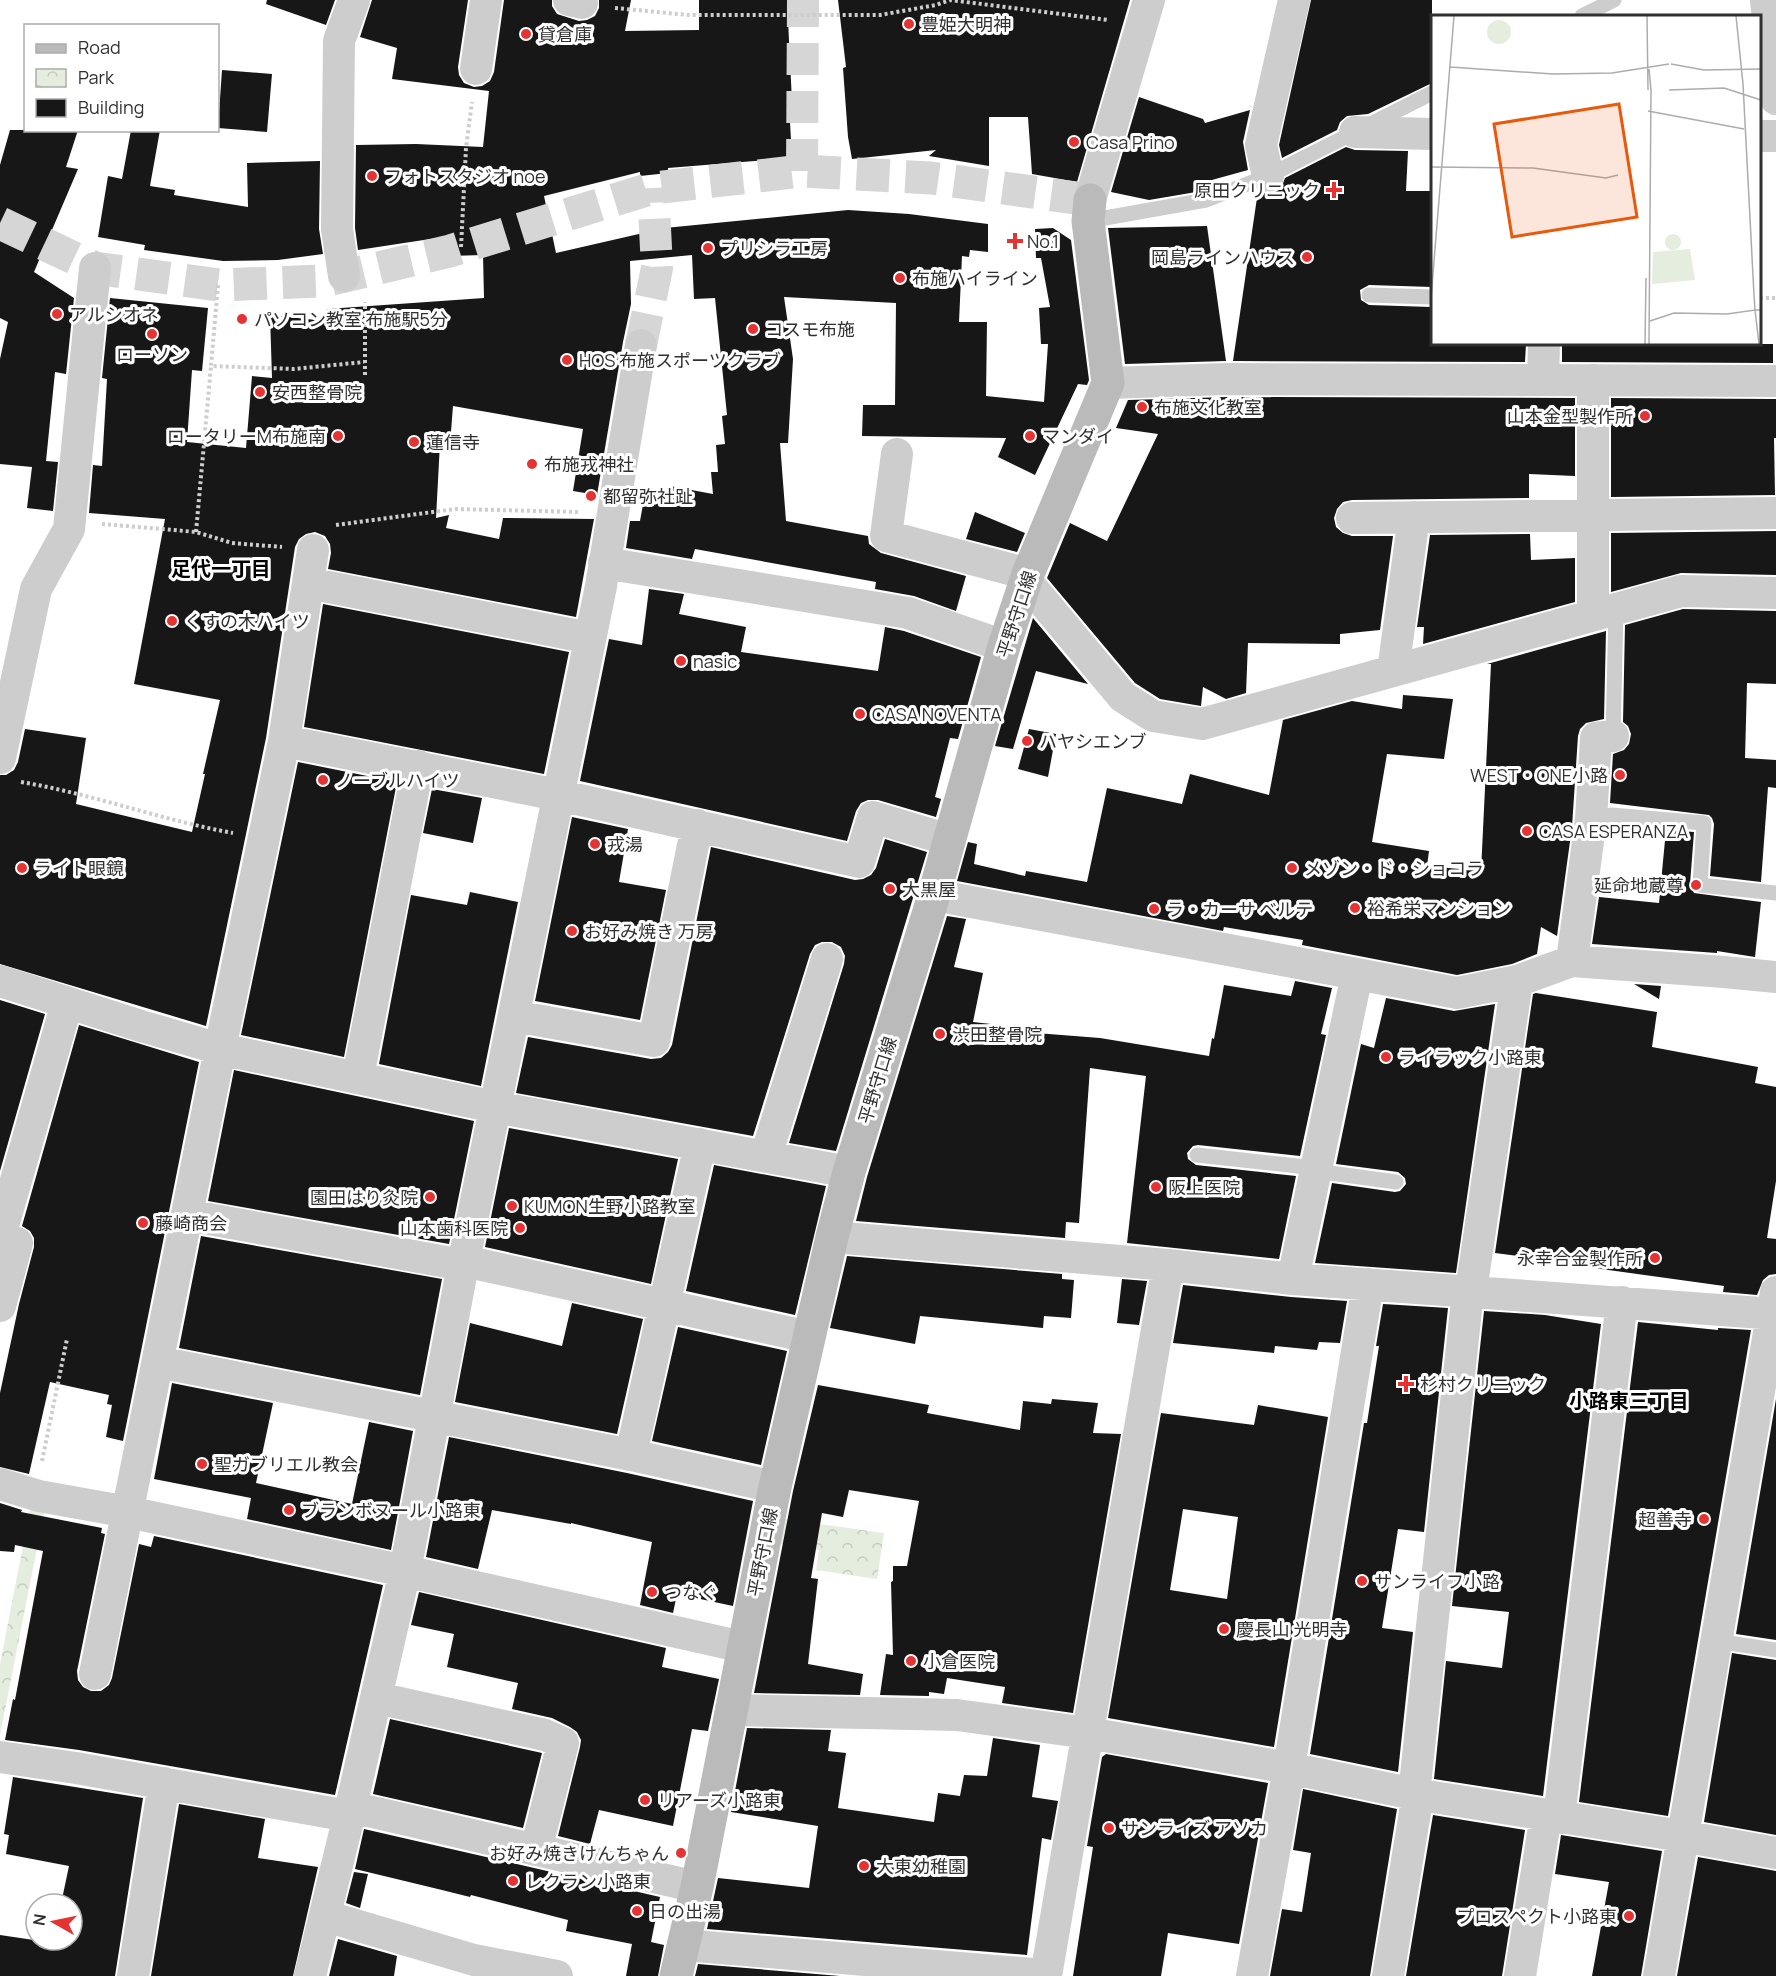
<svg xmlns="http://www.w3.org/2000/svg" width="1776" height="1976" font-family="Manrope,'Noto Sans JP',sans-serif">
	<defs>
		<pattern id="park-crowns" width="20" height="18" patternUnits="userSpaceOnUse" patternTransform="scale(1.5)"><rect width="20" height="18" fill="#e4edde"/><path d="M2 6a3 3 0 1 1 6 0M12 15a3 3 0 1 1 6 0" fill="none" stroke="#c4ccbf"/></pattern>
	</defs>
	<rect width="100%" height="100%" fill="#fff"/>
	<path fill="url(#park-crowns)" d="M31 1505 45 1508 0 1735V1664Z
		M784 1519 884 1533 877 1579 816 1570 819 1550 780 1544Z"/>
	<path fill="#171717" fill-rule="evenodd" d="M267 0H335L326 25 266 4Z
		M372 0H468L458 67 459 75 464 83 474 87 482 86 490 81 494 72 504 0H552V6L557 14 579 21 587 20 595 16 599 8V0H631L625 31 699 30V0H787L793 122H790L792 158 668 168V173L640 176V172L544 196 556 253 665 228 848 210 909 214 988 224V252L970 250 969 257 962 256 959 322H987L986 396 1044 402 1048 344H1041L1039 308 1050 307 1041 258H1036L1035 229 1053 228 1071 240 1089 380 1087 385 1078 384 1035 475 998 457 1006 438 862 436 863 405H895L896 303 784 297 793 359 788 443H780L786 521 868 536 869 544 881 553 966 576 956 611 914 596 875 589 876 582 695 549 692 559 626 548 630 521H640L644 499 666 504 670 486 713 494 711 472H718L716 445 725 444 722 416 727 415 715 298 694 299 692 255 630 261 631 304 623 342 597 495 573 491 583 429 453 406 450 444 440 443 436 518 449 515 446 528 499 539 503 518 594 519 576 617 328 569 331 553 330 544 325 536 315 532 306 534 299 539 295 547 266 738 206 1026 0 964V775H6L14 770 18 762 25 729 86 738 76 804 192 832 205 774H203L220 700 134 684 165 519 89 513 93 465 102 466 107 379 102 378 110 298 208 308 202 371 192 370 187 442 246 448 252 376 272 378 270 315 325 321 327 309 484 298 483 255 449 256 450 236 358 250 355 228 356 145 416 144 483 147 489 91 392 79 397 48 360 37Z
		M838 0H1130L1077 182 1032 174 1028 117H989V166L929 156 936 150 852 159 848 137 843 68 846 67Z
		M1311 0H1432V83L1368 114 1347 116 1340 122 1337 130 1282 158 1279 145Z
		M222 70 272 74 267 132 218 128Z
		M1139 97 1203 119 1205 123 1250 110 1243 142 1248 170 1201 183 1202 191 1149 200 1111 192Z
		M10 130H78L66 167 78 169 34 272 74 298 66 374 55 372 46 461 58 462 53 511 27 508 32 467 0 464V359L8 322 0 318V165Z
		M131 130H160L150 186 175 190 174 195 248 207 247 163 320 161 319 229 323 254 278 260 223 261 144 250 145 245 98 237 108 176 122 179Z
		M1346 147 1355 150 1408 151 1406 191H1432V287L1369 285 1360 290 1361 300 1369 305 1431 307V311H1432V344H1526L1525 362 1233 361 1258 191 1263 193H1273L1281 189 1285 178Z
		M1207 226 1226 361 1125 364 1108 228Z
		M1562 344H1773V363L1562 362Z
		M1227 397 1575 398V476L1529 474V498L1352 500 1343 502 1337 509 1334 518 1336 527 1343 533 1352 536H1393L1380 630 1340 634V644L1248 643 1246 693 1226 699 1203 687 1201 706 1160 699 1135 683 1047 578 1070 523 1107 541 1158 434 1116 428 1128 400Z
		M1611 398 1776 399V438H1774L1775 495 1611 497Z
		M975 512 1025 533 1017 552 966 539Z
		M1776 531V575L1681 573 1611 592V533Z
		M1530 534 1531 560 1575 558V602L1423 644 1424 627H1417L1430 535Z
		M649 589 684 594 679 614 746 627 741 652 878 671 885 627 904 631 981 657 958 739 950 738 935 797 941 799 936 817 878 800H868L861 803 856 811 847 841 580 781 609 639 642 645Z
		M323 604 569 652 544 774 304 727Z
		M1683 609 1776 611V684L1747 683 1745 758 1776 760V788L1768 787 1761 882 1710 876 1714 824 1712 818 1709 815 1610 803 1613 754 1624 750 1629 744 1631 734 1628 726 1623 722 1625 625Z
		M1033 618 1088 684 1036 671 1013 749 995 746Z
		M1606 631 1604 719 1586 723 1580 729 1578 736 1572 827 1557 936 1541 927 1537 954 1512 964 1457 975 1302 945 1303 940 1224 927 1223 931 957 881 968 842 977 844 974 864 1025 876 1026 871 1087 882 1107 788 1182 804 1190 774 1269 795 1283 720 1352 701 1402 709 1403 695 1453 699 1444 759 1387 754 1372 842 1429 851 1427 866 1481 871 1491 664H1487Z
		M1029 729 1056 734 1048 777 1018 769Z
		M298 762 397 782 344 1057 241 1035Z
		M432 789 482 798 473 843 423 833Z
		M572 817 628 829 619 882 666 890 640 1020 535 1001Z
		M1666 830 1694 832 1690 884 1694 893 1761 902 1755 957 1717 951V953L1592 944 1599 897 1659 903Z
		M885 839 927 852 836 1151 789 1143 844 964 845 956 841 947 832 942H822L815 945 810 954 753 1136 516 1093 528 1037 651 1059 661 1058 668 1052 672 1045 711 847 855 880 863 879 871 875 876 868Z
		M470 892 518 902 481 1086 379 1064 411 895 467 905Z
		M947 916 966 919 954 967 983 973 973 1022 1036 1029V1033L1100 1038 1209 1056 1212 1038 1214 1039 1224 985 1291 996 1295 981 1332 988 1321 1034 1326 1035 1300 1156 1198 1145 1193 1146 1187 1153 1188 1159 1196 1165 1296 1176 1279 1259 1127 1243 1146 1076 1090 1068 1079 1223 1066 1222 1065 1238 856 1221 867 1177Z
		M1634 984 1661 986 1659 999Z
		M1536 993 1657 1012 1652 1047 1758 1067 1755 1083 1776 1087V1181L1767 1238 1776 1239V1274L1769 1275 1763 1280 1757 1295 1723 1292 1724 1286 1594 1268V1266L1495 1253 1533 994Z
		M1386 998 1454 1011 1495 1004 1456 1273 1315 1263 1332 1183 1395 1192 1400 1191 1406 1184 1405 1178 1398 1172 1336 1164 1361 1044 1374 1048Z
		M0 1000 45 1014 0 1171Z
		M79 1025 199 1062 123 1441 106 1437 112 1405 107 1404 109 1395 50 1382 29 1474 0 1467V1393L19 1304 34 1247V1238L30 1231 22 1226Z
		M234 1070 474 1121 449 1244 208 1201Z
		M509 1128 678 1159 651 1284 485 1247Z
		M714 1165 826 1186 795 1315 686 1291Z
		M201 1236 442 1279 420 1395 179 1348Z
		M847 1256 1062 1274V1279L1074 1280 1071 1318 1044 1316 1043 1328 920 1316 915 1344 830 1328Z
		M1122 1279 1147 1281 1139 1325 1117 1323Z
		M1183 1285 1291 1297 1347 1301 1340 1343 1319 1342 1317 1350 1275 1346 1274 1353 1173 1343Z
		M572 1303 643 1319 617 1434 455 1402 470 1323 562 1346Z
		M1383 1304 1448 1308 1424 1532 1398 1529 1382 1628 1413 1632 1398 1772 1310 1754 1364 1423H1367L1379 1346H1376Z
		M1484 1311 1545 1315 1601 1324 1543 1796 1434 1779 1446 1661 1502 1668 1509 1612 1452 1606Z
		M1638 1322 1718 1330V1328L1751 1330 1668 1816 1579 1802Z
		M678 1327 787 1351 761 1465 652 1441Z
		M172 1383 273 1403 256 1483 352 1504 369 1422 413 1431 391 1550 247 1519 251 1498 154 1479Z
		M818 1385 929 1405 927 1413 1020 1430 1023 1401 1051 1404 1052 1399 1098 1403 1093 1433 1121 1434 1073 1713 1002 1703 1005 1687 947 1678 944 1694 929 1692V1696L880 1695 886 1654 893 1655 891 1582 893 1581V1566H907L919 1501 849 1490 843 1517 822 1513 811 1578 818 1579 808 1664 863 1674 860 1695 754 1693 793 1491Z
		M1776 1399V1640L1736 1634Z
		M1258 1405 1328 1417 1274 1747 1108 1718 1161 1413 1254 1425ZM1183 1509 1238 1517 1227 1599 1170 1590Z
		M449 1437 627 1473 753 1501 733 1606 677 1594 673 1613 640 1605 652 1542 571 1523V1524L492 1510 478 1569 426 1557Z
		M0 1503 22 1510 21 1512 102 1528 101 1533 105 1534 77 1671 78 1680 83 1687 91 1691H101L109 1685 112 1678 139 1544 151 1547 154 1536 383 1585 335 1795 79 1750 5 1740 13 1699 15 1700 43 1551 15 1545 14 1552 0 1551Z
		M419 1592 666 1648 662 1667 719 1679 708 1731 692 1729 673 1826 599 1810 590 1844 558 1836 580 1747 581 1740 577 1732 570 1727 552 1718 512 1709 518 1683 447 1667 454 1634 411 1625Z
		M1732 1653 1776 1660V1835L1704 1822Z
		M390 1719 542 1753 523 1828 373 1794Z
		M747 1728 831 1730 828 1751 846 1753 838 1808 934 1822 938 1793 960 1796 964 1775 987 1776 993 1738 1040 1745 1032 1797 1058 1801 1051 1840 1042 1838 1027 1955 707 1929 718 1878 809 1888 818 1826 731 1812Z
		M1106 1754 1268 1783 1239 1944 1168 1933 1161 1976H1073L1093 1847 1087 1846 1102 1757Z
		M13 1777 143 1798 115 1976H0V1935L54 1943V1940H72V1904H61L69 1866 6 1854 9 1835 4 1834Z
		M1303 1789 1397 1809 1370 1976H1270L1282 1909 1302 1912 1311 1853 1293 1850Z
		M179 1804 265 1819 258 1858 318 1867 293 1976H151Z
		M1433 1815 1525 1830 1502 1976H1406Z
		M364 1829 660 1897 651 1942 664 1945 658 1976H626L632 1944 566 1931 568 1920 471 1895 470 1897 442 1890 355 1869Z
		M1561 1835 1662 1851 1641 1976H1592L1609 1882 1555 1874Z
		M1698 1857 1776 1871V1976H1677Z
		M354 1872 368 1874 360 1908 346 1903Z
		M338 1939 397 1956 394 1976H329Z
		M698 1964 840 1976H695Z"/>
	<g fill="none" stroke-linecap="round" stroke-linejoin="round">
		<path stroke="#d6d6d6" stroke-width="32" stroke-dasharray="32 16" stroke-linecap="butt" d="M802 171 803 0
			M641 345 657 268 653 188"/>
		<path stroke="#d6d6d6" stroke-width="33" stroke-dasharray="33 16" stroke-linecap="butt" d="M0 223 95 268 218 285 324 281 450 251 653 188 802 171 931 178 1090 200"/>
		<path stroke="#cdcdcd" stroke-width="4" stroke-dasharray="3 3" stroke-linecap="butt" d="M615 8 688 15H880L936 5 950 0 1108 20
			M461 247 466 148 472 102
			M218 285 211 366 294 369 364 362
			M1760 298H1776
			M365 375V302
			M102 524 196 532 232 543 282 547
			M336 525 455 509 579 512
			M196 532 211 366
			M21 782C93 794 161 820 233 833
			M42 1461 67 1339"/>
		<path stroke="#cdcdcd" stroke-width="15" d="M1582 16 1614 0
			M1088 221 1206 200 1268 176 1432 93
			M1369 295 1432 297
			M1613 736 1616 609
			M1591 819 1611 815 1704 823 1700 885 1776 893
			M1197 1155 1316 1168
			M1316 1171 1396 1182
			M1716 1641 1776 1650"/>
		<path stroke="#cdcdcd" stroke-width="32" d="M569 0 582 3
			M1766 0 1776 99
			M476 69 486 0
			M1355 132 1432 134
			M1760 136H1776
			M1268 176 1261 145 1294 0
			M1090 200 1149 0
			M344 276 337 229 339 41 354 0
			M1543 380 1544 344
			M1593 380V615
			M1108 383 1227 379 1776 381
			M897 454 886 536 1028 574
			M1352 518 1776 513
			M604 563 908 613 1004 646
			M1026 581 1123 697 1153 716 1202 724 1681 591 1776 593
			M308 583 590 638
			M1393 671 1414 517
			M284 741 558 795 859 862 873 817 949 840
			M0 758 36 589 69 529 95 268
			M934 895 1357 974 1293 1279
			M1572 961 1591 819 1596 738 1613 736
			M1357 974 1457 993 1517 981 1572 961 1724 972 1776 977
			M0 981 141 1026 220 1049 495 1107 849 1172
			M514 1016 654 1041 697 825
			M358 1077 418 766
			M766 1156 827 959
			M187 1215 463 1265
			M0 1236 67 1003
			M832 1237 1168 1265 1293 1279 1776 1314
			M0 1238 17 1243 0 1306
			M464 1261 809 1337
			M1471 1291 1517 981
			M158 1362 631 1455 775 1487
			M631 1455 700 1144
			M0 1484 39 1496 128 1512 405 1571 743 1647
			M95 1674 220 1049 284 741 313 550
			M377 1698 545 1735 563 1743 536 1850
			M731 1710 957 1715 1088 1733 1289 1768 1414 1794 1682 1836 1776 1853
			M0 1757 76 1768 349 1816
			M1414 1794 1468 1291
			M351 1807 697 1887
			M1559 1817 1622 1302
			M325 1916 474 1960 557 1976
			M683 1945 1046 1975
			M133 1976 164 1783
			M310 1976 349 1816 405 1571 463 1265 601 586 641 345
			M1046 1976 1168 1265
			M1252 1976 1289 1768 1368 1284
			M1388 1976 1418 1794
			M1520 1976 1546 1815
			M1659 1976 1776 1292"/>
		<path stroke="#bababa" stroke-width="33" d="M676 1976 697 1887 775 1487 832 1237 849 1172 934 895 1004 646 1028 574 1108 383 1088 221 1090 200"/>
	</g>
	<g fill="#e53333" stroke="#fff" stroke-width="2">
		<circle cx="909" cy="24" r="6"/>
		<circle cx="526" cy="34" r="6"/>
		<circle cx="1074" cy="142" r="6"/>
		<circle cx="372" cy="176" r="6"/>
		<path d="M1331 181h6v6h6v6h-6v6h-6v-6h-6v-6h6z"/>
		<path d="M1012 232h6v6h6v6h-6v6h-6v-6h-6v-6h6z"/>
		<circle cx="708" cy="248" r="6"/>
		<circle cx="1307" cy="257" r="6"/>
		<circle cx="900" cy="278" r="6"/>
		<circle cx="57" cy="314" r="6"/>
		<circle cx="242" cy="319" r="6"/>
		<circle cx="753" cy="329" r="6"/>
		<circle cx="152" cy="334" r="6"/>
		<circle cx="567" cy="360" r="6"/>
		<circle cx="260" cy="392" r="6"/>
		<circle cx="1142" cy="407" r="6"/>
		<circle cx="1645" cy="416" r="6"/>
		<circle cx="338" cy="436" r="6"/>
		<circle cx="1030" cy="436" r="6"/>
		<circle cx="414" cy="442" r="6"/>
		<circle cx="532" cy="464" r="6"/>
		<circle cx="591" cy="496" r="6"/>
		<circle cx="172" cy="621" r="6"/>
		<circle cx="681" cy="661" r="6"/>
		<circle cx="860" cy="714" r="6"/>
		<circle cx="1027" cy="741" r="6"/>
		<circle cx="1620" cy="775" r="6"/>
		<circle cx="323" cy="780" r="6"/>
		<circle cx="1527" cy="831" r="6"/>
		<circle cx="595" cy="844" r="6"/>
		<circle cx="22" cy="868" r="6"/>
		<circle cx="1292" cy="868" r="6"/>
		<circle cx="1696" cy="885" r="6"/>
		<circle cx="890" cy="889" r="6"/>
		<circle cx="1355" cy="908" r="6"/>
		<circle cx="1154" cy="909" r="6"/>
		<circle cx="572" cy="931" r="6"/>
		<circle cx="940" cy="1034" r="6"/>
		<circle cx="1386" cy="1057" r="6"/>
		<circle cx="1156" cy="1187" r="6"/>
		<circle cx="430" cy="1197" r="6"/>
		<circle cx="512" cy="1206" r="6"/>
		<circle cx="143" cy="1223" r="6"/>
		<circle cx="520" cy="1228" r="6"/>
		<circle cx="1655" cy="1258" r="6"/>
		<path d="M1403 1375h6v6h6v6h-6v6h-6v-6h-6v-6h6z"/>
		<circle cx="202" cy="1464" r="6"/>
		<circle cx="289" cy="1510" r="6"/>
		<circle cx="1704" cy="1519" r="6"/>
		<circle cx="1362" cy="1581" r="6"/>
		<circle cx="652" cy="1592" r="6"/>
		<circle cx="1224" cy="1629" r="6"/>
		<circle cx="911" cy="1661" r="6"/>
		<circle cx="645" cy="1800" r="6"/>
		<circle cx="1109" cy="1828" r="6"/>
		<circle cx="681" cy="1853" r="6"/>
		<circle cx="864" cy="1866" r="6"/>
		<circle cx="513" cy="1881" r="6"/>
		<circle cx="637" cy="1911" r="6"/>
		<circle cx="1629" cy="1916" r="6"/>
	</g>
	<g text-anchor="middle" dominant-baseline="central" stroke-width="6" stroke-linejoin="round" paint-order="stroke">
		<g font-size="18" fill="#303030" stroke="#fff" text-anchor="start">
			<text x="921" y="24">豊姫大明神</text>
			<text x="538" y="34">貸倉庫</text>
			<text x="1086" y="142">Casa Prino</text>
			<text x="384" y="176">フォトスタジオ noe</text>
			<text x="1320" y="190" text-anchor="end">原田クリニック</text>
			<text x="1027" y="241">No.1</text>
			<text x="720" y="248">プリシラ工房</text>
			<text x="1295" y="257" text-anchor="end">岡島ラインハウス</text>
			<text x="912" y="278">布施ハイライン</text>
			<text x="69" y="314">アルシオネ</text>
			<text x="254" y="319">パソコン教室 布施駅5分</text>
			<text x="765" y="329">コスモ布施</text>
			<text x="152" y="354" text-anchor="middle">ローソン</text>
			<text x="579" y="360">HOS 布施スポーツクラブ</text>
			<text x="272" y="392">安西整骨院</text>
			<text x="1154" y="407">布施文化教室</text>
			<text x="1633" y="416" text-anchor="end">山本金型製作所</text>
			<text x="326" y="436" text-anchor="end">ロータリーM布施南</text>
			<text x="1042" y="436">マンダイ</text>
			<text x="426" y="442">蓮信寺</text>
			<text x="544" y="464">布施戎神社</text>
			<text x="603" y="496">都留弥社趾</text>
			<text x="184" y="621">くすの木ハイツ</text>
			<text x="693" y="661">nasic</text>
			<text x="872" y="714">CASA NOVENTA</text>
			<text x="1039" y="741">ハヤシエンブ</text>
			<text x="1608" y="775" text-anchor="end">WEST・ONE小路</text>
			<text x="335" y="780">ノーブルハイツ</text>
			<text x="1539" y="831">CASA ESPERANZA</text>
			<text x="607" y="844">戎湯</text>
			<text x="34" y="868">ライト眼鏡</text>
			<text x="1304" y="868">メゾン・ド・ショコラ</text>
			<text x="1684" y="885" text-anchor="end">延命地蔵尊</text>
			<text x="902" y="889">大黒屋</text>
			<text x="1367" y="908">裕希栄マンション</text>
			<text x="1166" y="909">ラ・カーサ ベルテ</text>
			<text x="584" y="931">お好み焼き 万房</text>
			<text x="952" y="1034">渋田整骨院</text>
			<text x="1398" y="1057">ライラック小路東</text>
			<text x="1168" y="1187">阪上医院</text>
			<text x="418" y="1197" text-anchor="end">園田はり灸院</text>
			<text x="524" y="1206">KUMON生野小路教室</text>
			<text x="155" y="1223">藤崎商会</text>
			<text x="508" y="1228" text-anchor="end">山本歯科医院</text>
			<text x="1643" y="1258" text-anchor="end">永幸合金製作所</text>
			<text x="1420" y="1384">杉村クリニック</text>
			<text x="214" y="1464">聖ガブリエル教会</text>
			<text x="301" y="1510">ブランボヌール小路東</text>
			<text x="1692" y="1519" text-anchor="end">超善寺</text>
			<text x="1374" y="1581">サンライフ小路</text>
			<text x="664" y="1592">つなぐ</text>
			<text x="1236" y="1629">慶長山 光明寺</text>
			<text x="923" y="1661">小倉医院</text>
			<text x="657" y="1800">リアーズ小路東</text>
			<text x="1121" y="1828">サンライズ アソカ</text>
			<text x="669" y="1853" text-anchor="end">お好み焼きけんちゃん</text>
			<text x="876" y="1866">大東幼稚園</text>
			<text x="525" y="1881">レクラン小路東</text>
			<text x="649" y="1911">日の出湯</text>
			<text x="1617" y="1916" text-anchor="end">プロスペクト小路東</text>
		</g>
		<g font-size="18" fill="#303030" stroke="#fff">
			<text transform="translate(1016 614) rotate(-72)">平野守口線</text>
			<text transform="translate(877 1080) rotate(-73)">平野守口線</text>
			<text transform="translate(762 1552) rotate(-79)">平野守口線</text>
		</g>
		<g font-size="20" font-weight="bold" fill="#000" stroke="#fff">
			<text x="221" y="568">足代一丁目</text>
			<text x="1629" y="1400">小路東三丁目</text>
		</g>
	</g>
	<g transform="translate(1431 15)">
		<rect width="330" height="330" fill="#fff"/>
		<path d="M56 17a12 12 0 1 1 24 0a12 12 0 1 1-24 0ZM259 234 264 265 221 269 222 237Z" fill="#e4edde"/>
		<path d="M234 227a8 8 0 1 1 16 0a8 8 0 1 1-16 0Z" fill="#e4edde"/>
		<path fill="none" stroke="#acacac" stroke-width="1.5" d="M216 1 217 75M305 1 312 69 323 280 324 295H330M240 49 273 55 330 54M19 52 122 59 181 58 238 49M218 54 220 75M238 75 293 73 330 85M217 96 313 114M0 152 102 153 175 163 187 160M0 283 23 1M219 306 243 298 296 299 324 295 328 329M214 329 215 263M218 329 220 75"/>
		<path fill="#e8590c" fill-opacity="0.15" stroke="#e8590c" stroke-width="3" d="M188 89 206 202 81 222 63 109Z"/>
		<rect width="330" height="330" fill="none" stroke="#303030" stroke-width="3"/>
	</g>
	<rect x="24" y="24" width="195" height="108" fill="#ffffff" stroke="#acacac" stroke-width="1.5"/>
	<rect x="36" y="44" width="30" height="9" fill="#bababa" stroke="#acacac" stroke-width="1.5"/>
	<text x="78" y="54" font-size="18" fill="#303030">Road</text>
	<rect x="36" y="69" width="30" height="18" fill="url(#park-crowns)" stroke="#acacac" stroke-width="1.5"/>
	<text x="78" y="84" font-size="18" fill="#303030">Park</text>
	<rect x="36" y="99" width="30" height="18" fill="#171717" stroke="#acacac" stroke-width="1.5"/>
	<text x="78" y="114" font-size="18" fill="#303030">Building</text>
	<g transform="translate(54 1922) rotate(279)"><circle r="28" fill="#ffffff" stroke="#acacac" stroke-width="1.5"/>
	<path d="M0-4.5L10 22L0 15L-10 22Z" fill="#e53333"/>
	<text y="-9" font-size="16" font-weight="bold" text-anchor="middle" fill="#303030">N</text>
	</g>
</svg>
